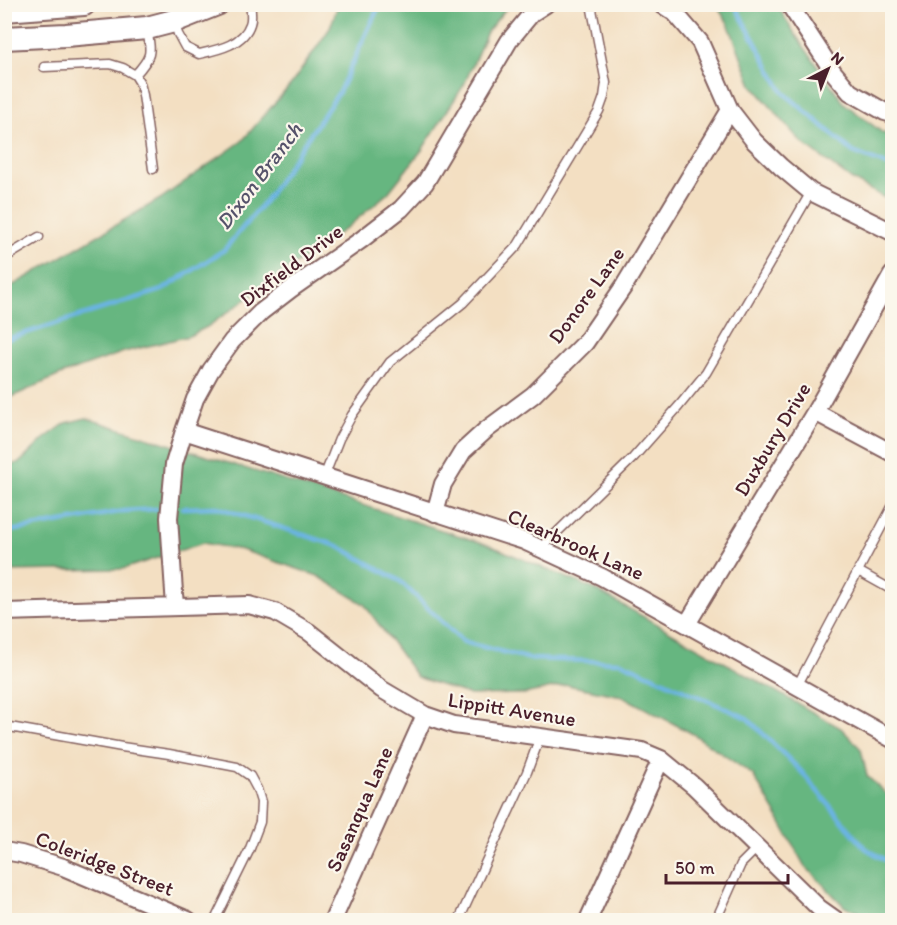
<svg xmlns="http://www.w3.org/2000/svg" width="897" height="925" font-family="Itim,sans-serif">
	<rect width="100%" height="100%" fill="#fbf7ec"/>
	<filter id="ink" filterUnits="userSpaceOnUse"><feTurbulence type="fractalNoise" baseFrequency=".0167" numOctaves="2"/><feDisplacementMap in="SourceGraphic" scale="12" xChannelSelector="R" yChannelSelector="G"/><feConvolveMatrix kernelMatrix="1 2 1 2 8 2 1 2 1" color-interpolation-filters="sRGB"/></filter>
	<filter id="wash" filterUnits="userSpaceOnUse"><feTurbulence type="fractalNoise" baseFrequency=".008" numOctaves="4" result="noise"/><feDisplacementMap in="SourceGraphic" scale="24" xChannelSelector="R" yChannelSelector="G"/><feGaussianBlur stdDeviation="1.35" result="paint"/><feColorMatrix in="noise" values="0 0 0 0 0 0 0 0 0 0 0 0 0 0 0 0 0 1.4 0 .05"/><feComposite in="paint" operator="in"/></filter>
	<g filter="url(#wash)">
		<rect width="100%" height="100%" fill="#f3dfc2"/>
		<path fill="#66b680" stroke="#586a56" stroke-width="1.5" d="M338 5H509L487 32 464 85 422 150 388 193 349 226 207 327 189 336 124 352 60 375 5 400V290L160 199 242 141 292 83 330 28Z
			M716 5H777L797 37 844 103 883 133 892 135V202L851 179 801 142 752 85 728 23Z
			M86 418 489 545 594 589 841 728 861 749 867 776 892 799V920H878L845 907 804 865 775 812 753 775 693 734 622 696 567 685 524 694 470 695 417 677 364 604 318 576 242 550 203 543 123 569 5 571V467L20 462 45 438 66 423Z"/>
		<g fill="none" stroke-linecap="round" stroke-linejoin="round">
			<path stroke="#6bb4e3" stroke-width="4.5" d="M734 4 783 92 853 152 892 167
				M4 340 162 290 224 250 265 201 339 92 380 4
				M183 508 217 507 338 546 400 581 463 642 531 659 621 662 747 718 800 770 865 848 892 864
				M4 532 124 511 156 509"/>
		</g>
	</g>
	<g filter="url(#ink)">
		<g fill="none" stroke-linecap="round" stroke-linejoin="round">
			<defs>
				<path id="lane" d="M174 21 178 34 185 47 199 54C217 50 243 45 250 24 252 19 251 10 250 4
					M147 28C151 53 153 55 135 75L140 83 143 95 153 169
					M44 67 110 64 123 68 135 75
					M4 258 39 237
					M324 477 339 439 352 415 390 362 463 303 518 245 599 111 604 97 606 83 591 4
					M540 549 633 458 679 406 706 373 811 192
					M858 571 892 590
					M797 686 892 507
					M4 726 122 747 169 754 237 767 250 776 257 789 261 802 260 822 249 851 215 920
					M459 920 527 772 540 737
					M716 920 741 864 757 848"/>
				<path id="street" d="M661 4 675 13 700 42 730 110 754 141 781 167 811 192 892 232
					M789 4 834 73 850 92 885 112 892 114
					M815 412 892 453
					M184 431 524 541 602 577 892 739
					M435 513 443 484 463 451 486 430 533 395 585 343 624 286 730 110
					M175 607 169 518 174 464 184 431 195 399 211 370 232 341 261 312 291 289 361 240 401 209 425 183 509 41 532 13 546 4
					M4 612 249 605 275 612 309 632 381 689 425 715 454 725 642 751 661 759 694 786 819 908 836 920
					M687 624 815 412 892 275
					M4 851 21 854 63 867 188 920
					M333 920 425 715
					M588 920 661 759"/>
				<path id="secondary" d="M4 10 84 4
					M4 38 66 35 147 28 174 21 217 4"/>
			</defs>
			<use href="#lane" stroke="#856260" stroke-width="11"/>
			<use href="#street" stroke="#856260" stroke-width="20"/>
			<use href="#secondary" stroke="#856260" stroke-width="26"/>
			<use href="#lane" stroke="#fff" stroke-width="8"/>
			<use href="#street" stroke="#fff" stroke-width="16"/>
			<use href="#secondary" stroke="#fff" stroke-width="22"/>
		</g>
	</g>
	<g text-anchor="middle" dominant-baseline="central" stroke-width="4.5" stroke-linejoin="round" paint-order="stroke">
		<g font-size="21" fill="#4a1f2b" stroke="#fbf7ec">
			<text transform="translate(291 265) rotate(-37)">Dixfield Drive</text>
			<text transform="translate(586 295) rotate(-54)">Donore Lane</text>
			<text transform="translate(772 439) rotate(-59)">Duxbury Drive</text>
			<text transform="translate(576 544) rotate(24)">Clearbrook Lane</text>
			<text transform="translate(512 709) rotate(9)">Lippitt Avenue</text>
			<text transform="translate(359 809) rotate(-66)">Sasanqua Lane</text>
			<text transform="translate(105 863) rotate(21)">Coleridge Street</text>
		</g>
		<g font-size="22" font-style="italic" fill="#56536b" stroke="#fbf7ec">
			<text transform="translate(259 176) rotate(-53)">Dixon Branch</text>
		</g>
	</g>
	<rect width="897" height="925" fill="none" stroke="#fbf7ec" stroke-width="24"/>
	<g transform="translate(828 69) rotate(42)" stroke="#fbf7ec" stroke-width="4.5" paint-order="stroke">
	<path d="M0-4.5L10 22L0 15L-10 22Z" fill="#4a1f2b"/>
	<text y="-9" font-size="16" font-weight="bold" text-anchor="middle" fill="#4a1f2b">N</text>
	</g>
	<path d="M666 874v9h122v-9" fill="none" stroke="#4a1f2b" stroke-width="3"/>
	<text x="675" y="874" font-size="18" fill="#4a1f2b" stroke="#fbf7ec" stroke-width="4.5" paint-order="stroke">50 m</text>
</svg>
